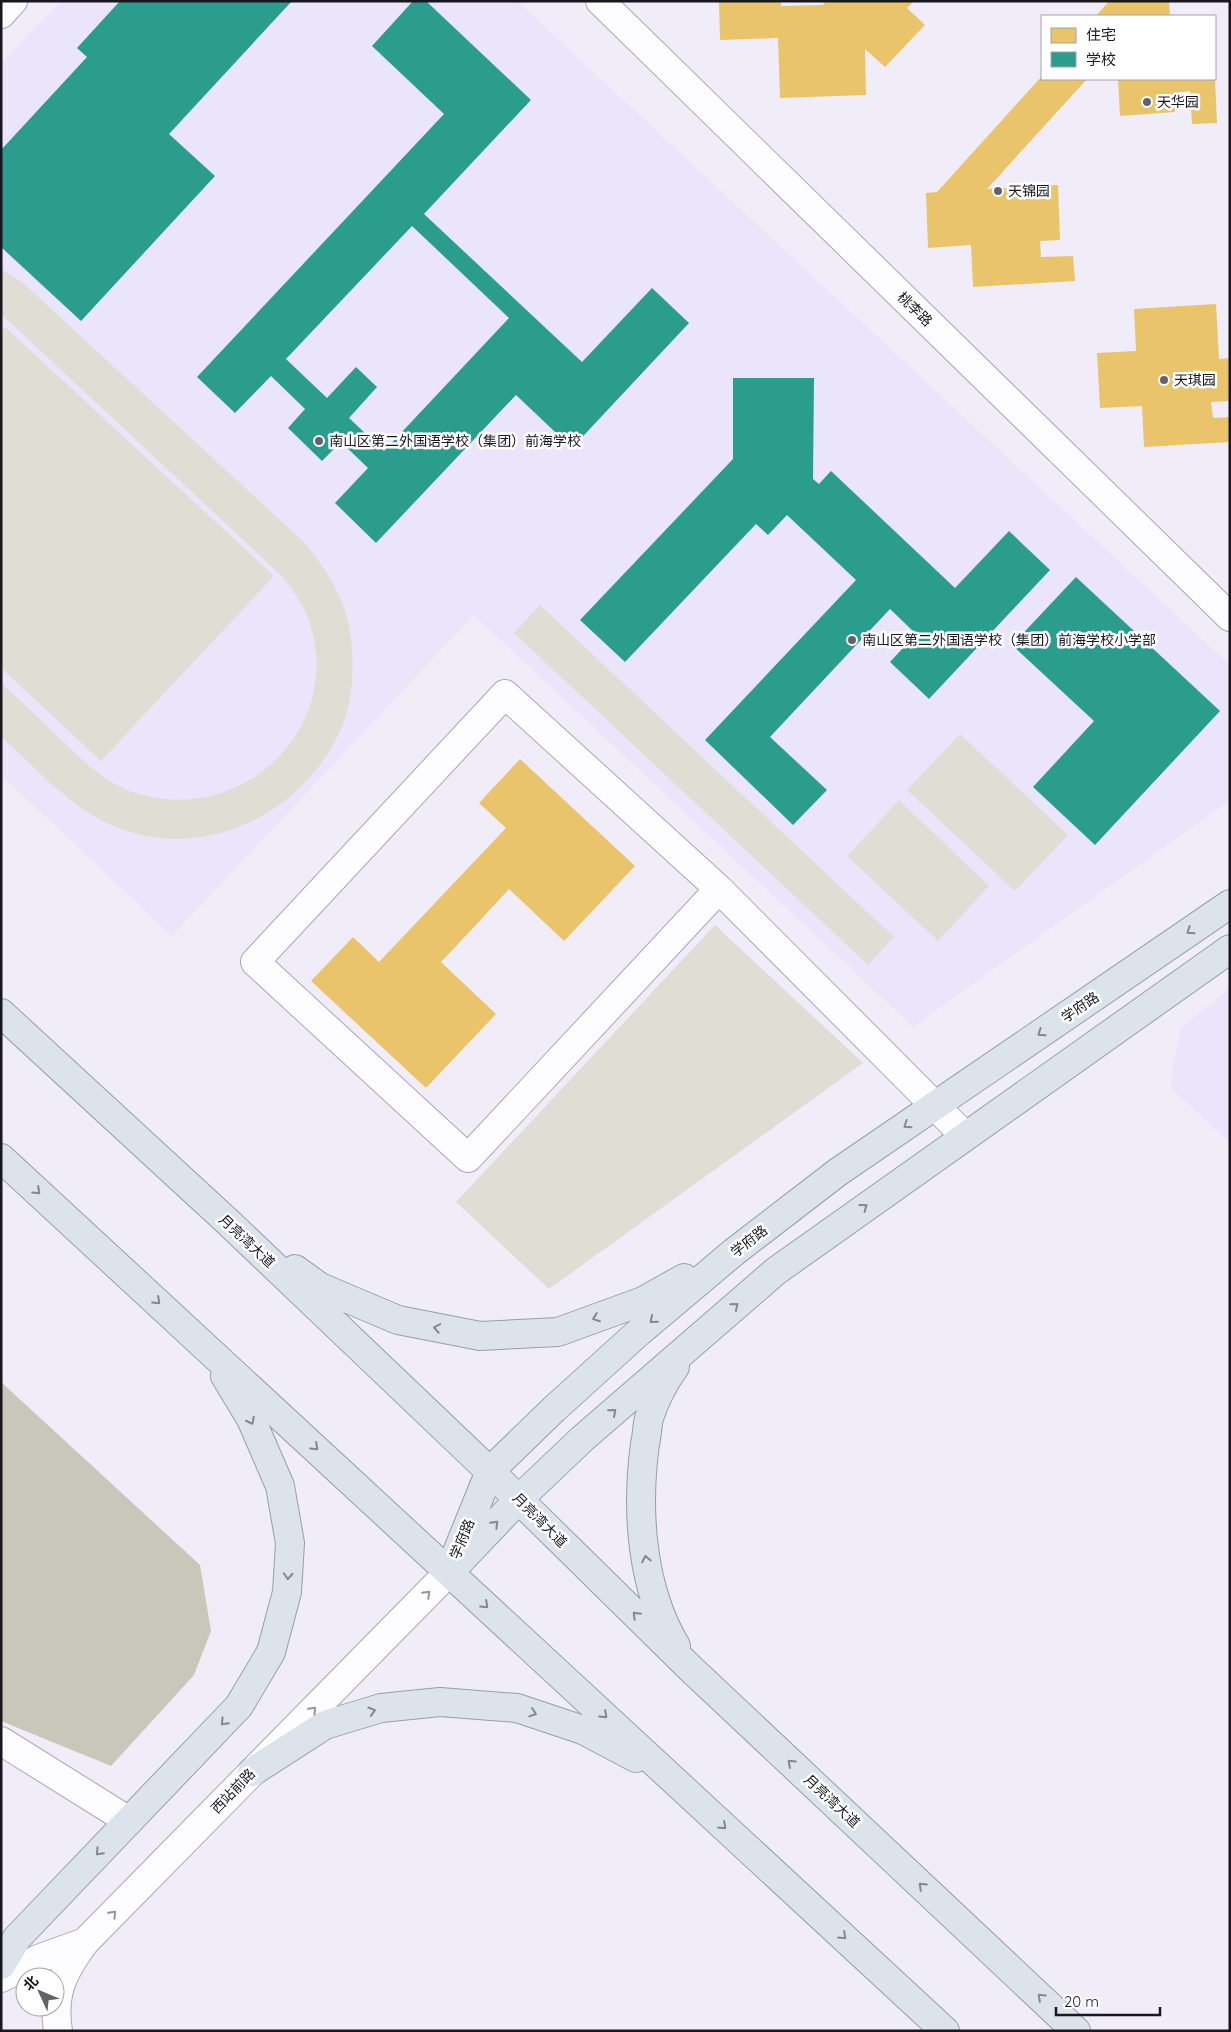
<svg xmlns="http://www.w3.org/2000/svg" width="1231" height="2032" font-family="Quicksand,'Noto Sans SC',sans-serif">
	<rect width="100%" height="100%" fill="#f0edf8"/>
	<path fill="#ebe5fc" d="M61 1H517L1230 665V800L913 1027 474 615 172 936 1 775V63Z
		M1230 988V1143L1170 1087 1180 1029Z"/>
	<path fill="#deded4" d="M1 269 23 283 305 543C325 568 343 595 349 626 355 657 354 694 343 724 310 807 214 860 127 831 75 814 40 772 1 736V683C21 701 40 719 59 738 83 760 106 785 139 794 244 825 345 727 309 621 303 604 293 590 282 576L1 314Z
		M5 327 274 576 101 761 1 668V331Z
		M540 605 894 937 868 965 514 633Z
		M960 734 1068 835 1015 891 907 790Z
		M899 800 989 886 938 941 847 856Z
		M715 925 863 1063 549 1289 456 1202Z"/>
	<path fill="#c8c8ba" d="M1 1382 200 1565 211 1631 194 1675 111 1766 1 1721Z"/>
	<path fill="#e9c46a" d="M719 1H781V6L823 5 826 1H914L907 8 925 25 885 67 865 49 866 95 780 98 778 38 720 40Z
		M1109 1H1169L1170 16H1096Z
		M1042 76V79H1087L987 189 1058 185 1060 240 1040 241 1041 257 1073 256 1075 281 973 287 971 245 928 248 926 193 937 192Z
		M1118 79H1215L1217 123 1192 124 1190 91 1174 93 1175 112 1120 116Z
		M1216 304 1219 359 1230 358V401L1211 402 1213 418 1230 417V442L1144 447 1142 406 1100 408 1097 353 1136 351 1134 309Z
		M520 759 635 866 564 941 509 889 475 926 441 962 496 1014 426 1088 311 981 353 937 379 962 506 828 479 803Z"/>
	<path fill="#2a9d8f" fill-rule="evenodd" d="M120 1H292L169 134 215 176 81 321 1 247V150L87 57 77 48Z
		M413 1H426L531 100 424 214 582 362 652 288 689 323 572 448 516 395 376 543 335 503 368 468 341 442 322 461 288 428 305 409 271 376 235 413 197 377 444 114 372 46ZM412 226 509 318 384 451 349 418 377 387 356 367 327 398 286 359Z
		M733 378H814L813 479 819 484 831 471 955 588 1009 531 1050 570 929 699 890 662 916 634 890 609 770 737 827 790 793 825 705 740 856 580 787 515 768 535 756 524 625 662 580 620 733 459Z
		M1076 577 1220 711 1095 845 1033 787 1094 721 1012 645Z"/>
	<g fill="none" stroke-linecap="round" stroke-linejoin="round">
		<defs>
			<path id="minor" d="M600 1 1230 617
				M1 14 13 1
				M719 889 468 1158 255 962 505 694 719 889 965 1136
				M1 1741 129 1821
				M1 1978 38 1959 85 1942
				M58 2031C52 1993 63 1972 85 1942L449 1572"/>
			<path id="major" d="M1 1013 228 1222 504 1485 690 1668 1076 2031
				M1 1158 945 2031
				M295 1269 320 1287 398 1320 480 1336 558 1332 643 1301 684 1278
				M675 1367C664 1382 655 1400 649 1418 647 1426 647 1436 645 1444 636 1510 641 1588 676 1646
				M459 1562 519 1499 582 1439 776 1271 1230 949
				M449 1572 490 1471 554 1409 639 1332 734 1252 838 1172 1230 904
				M252 1772 325 1725 381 1708 440 1702 517 1708 583 1730 636 1758
				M1 1965 17 1938 239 1706 271 1652 287 1592 290 1543 280 1486 251 1419 225 1376"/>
		</defs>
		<use href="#minor" stroke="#aaa7b1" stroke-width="30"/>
		<use href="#major" stroke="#929fad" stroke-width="30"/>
		<use href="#minor" stroke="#fdfcfe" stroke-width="28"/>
		<use href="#major" stroke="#dce3ea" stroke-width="28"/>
	</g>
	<defs><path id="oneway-chevron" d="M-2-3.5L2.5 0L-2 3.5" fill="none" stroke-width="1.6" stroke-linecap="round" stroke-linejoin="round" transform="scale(1.25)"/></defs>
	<g stroke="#84878f">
		<use href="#oneway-chevron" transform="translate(1190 931) rotate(146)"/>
		<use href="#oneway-chevron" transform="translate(1041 1033) rotate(146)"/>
		<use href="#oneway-chevron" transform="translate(907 1125) rotate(146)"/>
		<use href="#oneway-chevron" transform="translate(37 1191) rotate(43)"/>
		<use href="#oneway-chevron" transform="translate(864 1207) rotate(-36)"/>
		<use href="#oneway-chevron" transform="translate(157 1301) rotate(43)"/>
		<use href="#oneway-chevron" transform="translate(735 1306) rotate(-40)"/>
		<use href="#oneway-chevron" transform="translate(596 1318) rotate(159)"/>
		<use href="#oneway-chevron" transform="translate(653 1320) rotate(140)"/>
		<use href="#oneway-chevron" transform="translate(437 1328) rotate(-169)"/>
		<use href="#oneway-chevron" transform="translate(613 1412) rotate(-41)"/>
		<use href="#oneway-chevron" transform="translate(251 1421) rotate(63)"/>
		<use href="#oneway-chevron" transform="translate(315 1447) rotate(43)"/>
		<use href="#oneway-chevron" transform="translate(495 1524) rotate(-46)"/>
		<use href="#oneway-chevron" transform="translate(646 1559) rotate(-101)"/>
		<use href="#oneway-chevron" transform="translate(288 1576) rotate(93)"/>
		<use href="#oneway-chevron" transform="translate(485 1605) rotate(43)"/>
		<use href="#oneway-chevron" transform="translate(636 1615) rotate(-135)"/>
		<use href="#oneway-chevron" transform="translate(372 1711) rotate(-17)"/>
		<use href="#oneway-chevron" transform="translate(533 1713) rotate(19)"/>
		<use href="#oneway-chevron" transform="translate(604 1715) rotate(43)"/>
		<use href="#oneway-chevron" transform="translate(224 1722) rotate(134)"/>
		<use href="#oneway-chevron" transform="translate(791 1763) rotate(-137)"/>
		<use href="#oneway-chevron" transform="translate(723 1826) rotate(43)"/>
		<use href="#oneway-chevron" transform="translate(99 1852) rotate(134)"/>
		<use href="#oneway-chevron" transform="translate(922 1886) rotate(-137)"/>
		<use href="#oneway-chevron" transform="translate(843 1936) rotate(43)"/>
		<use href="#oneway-chevron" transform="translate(1041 1997) rotate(-137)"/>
	</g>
	<g stroke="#96949a">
		<use href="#oneway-chevron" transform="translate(427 1594) rotate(-45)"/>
		<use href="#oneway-chevron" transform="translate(313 1710) rotate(-46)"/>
		<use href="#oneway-chevron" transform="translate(113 1914) rotate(-46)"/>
	</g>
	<g fill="#64616b" stroke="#fff" stroke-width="2">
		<circle cx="1147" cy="102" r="5"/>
		<circle cx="998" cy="191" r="5"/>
		<circle cx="1164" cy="380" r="5"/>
		<circle cx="319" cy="441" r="5"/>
		<circle cx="852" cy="640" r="5"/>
	</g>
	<g text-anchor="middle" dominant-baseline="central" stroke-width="5" stroke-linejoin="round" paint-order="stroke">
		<g font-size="14" fill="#18161f" stroke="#fff" text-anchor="start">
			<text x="1157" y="102">天华园</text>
			<text x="1008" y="191">天锦园</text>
			<text x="1174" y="380">天琪园</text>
			<text x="329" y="441">南山区第二外国语学校（集团）前海学校</text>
			<text x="862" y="640">南山区第二外国语学校（集团）前海学校小学部</text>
		</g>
		<g font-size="14" fill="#18161f" stroke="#fff">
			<text transform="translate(915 309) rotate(44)">桃李路</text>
			<text transform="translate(1080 1007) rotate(-34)">学府路</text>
			<text transform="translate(247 1241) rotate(43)">月亮湾大道</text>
			<text transform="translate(749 1241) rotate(-38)">学府路</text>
			<text transform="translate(540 1520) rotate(45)">月亮湾大道</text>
			<text transform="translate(462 1539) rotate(-68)">学府路</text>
			<text transform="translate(233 1791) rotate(-46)">西站前路</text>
			<text transform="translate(832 1801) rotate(43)">月亮湾大道</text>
		</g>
	</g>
	<rect width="1231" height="2032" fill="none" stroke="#18161f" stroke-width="5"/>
	<rect x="1041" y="15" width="175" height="65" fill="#ffffff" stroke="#a3a2a5"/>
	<rect x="1051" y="28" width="25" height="15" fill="#e9c46a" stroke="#a3a2a5"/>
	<text x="1086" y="40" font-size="15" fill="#18161f">住宅</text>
	<rect x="1051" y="52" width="25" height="15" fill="#2a9d8f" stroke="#a3a2a5"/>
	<text x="1086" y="65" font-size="15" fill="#18161f">学校</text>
	<g transform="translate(40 1992) rotate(314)"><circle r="24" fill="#ffffff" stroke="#a3a2a5"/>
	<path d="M0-4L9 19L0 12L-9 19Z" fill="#64616b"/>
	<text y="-8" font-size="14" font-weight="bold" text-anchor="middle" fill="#18161f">北</text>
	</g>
	<path d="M1056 2007v8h104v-8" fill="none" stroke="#18161f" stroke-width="2.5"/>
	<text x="1064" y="2007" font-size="15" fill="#18161f" stroke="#ffffff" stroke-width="4" paint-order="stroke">20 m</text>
</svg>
